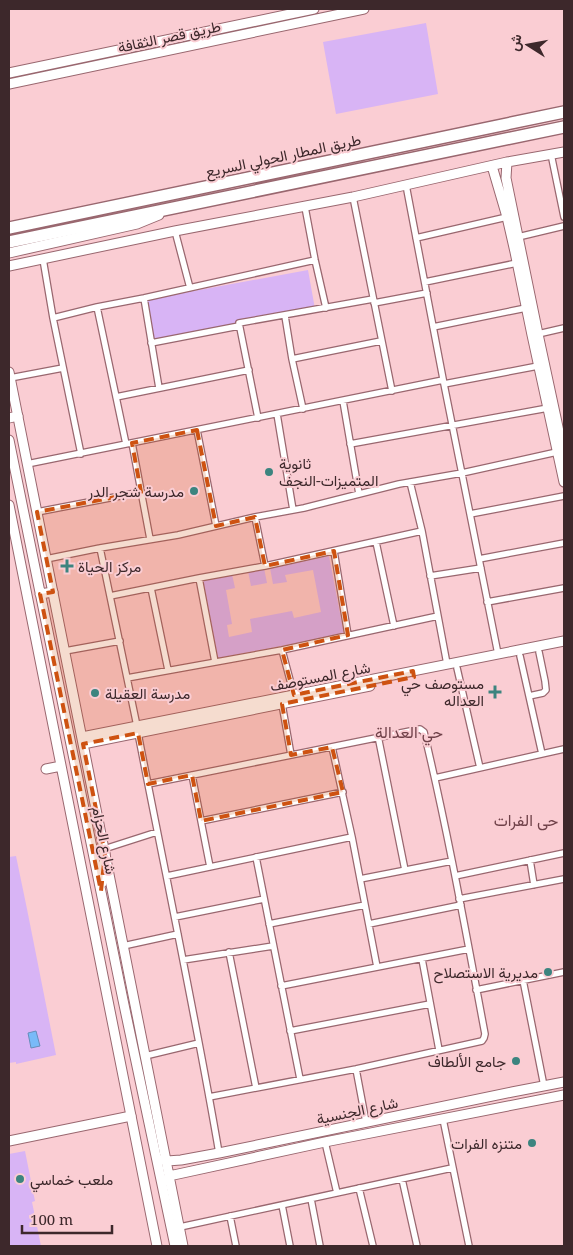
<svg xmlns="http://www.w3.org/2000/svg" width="573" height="1255" font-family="'Noto Serif',Vazirmatn,serif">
	<rect width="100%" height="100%" fill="#facdd3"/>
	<path fill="#d8b4f5" d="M426 23 438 94 336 114 323 42Z
		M308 270 315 309 153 340 145 300Z
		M329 556 344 634 218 658 203 580 232 574 235 588 226 590 232 624 227 625 229 637 252 632 250 619 292 611 294 618 321 612 313 570 285 575 287 582 273 584 270 568Z
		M264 568 267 583 251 586 248 571Z
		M16 856 27 909 56 1055 16 1064V1062L9 1063V857Z
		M25 1151 35 1201 32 1202 41 1246H9V1154Z"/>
	<path fill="#79baf8" stroke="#678eba" d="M36 1031 40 1046 31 1048 28 1033Z"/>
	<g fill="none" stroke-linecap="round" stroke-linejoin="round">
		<defs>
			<path id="street" d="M551 154 564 217
				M406 185 444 384 498 654
				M353 197 392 391
				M305 207 315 260 326 308
				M175 231 190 288
				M518 237 564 226
				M416 238 507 217
				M43 259 53 318 81 454
				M425 282 517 263
				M144 298 159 388
				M374 303 427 293
				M97 307 126 444
				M285 316 292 359 303 409
				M53 318 97 307 144 298 315 260
				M433 327 526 308
				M538 334 564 328
				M151 343 239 326
				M292 359 381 341
				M10 378 63 368
				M444 384 538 366
				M116 397 249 370
				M343 401 359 494
				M277 414 293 510
				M258 418 239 323 373 299
				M197 430 216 526
				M132 443 150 539
				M350 444 548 408
				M27 464 443 380
				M410 482 422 531 447 664
				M37 512 141 492
				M470 514 564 496
				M255 517 265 566
				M376 542 394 626
				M100 548 137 726
				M334 551 348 635
				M46 559 100 548 178 535 255 517 304 508 399 484 462 473 557 452
				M479 559 564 543
				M430 576 481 568
				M199 578 215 662
				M151 588 168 670
				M110 596 199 578 265 566 422 531
				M487 602 564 588
				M282 650 294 695
				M65 651 120 641
				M520 656 542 754
				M457 668 480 768
				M127 678 282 650 438 616
				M529 696 543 693 546 690 545 681 539 652
				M282 704 291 755
				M138 733C165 873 195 1012 219 1153
				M378 736 405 870
				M332 747 352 837 377 967
				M192 775 210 867
				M435 778 564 749
				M148 784 420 729 424 732C448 832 466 933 485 1034L484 1038 482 1041 356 1069 209 1097
				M201 821 343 792
				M104 849 157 832
				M256 857 300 1079
				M530 860 534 885
				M167 876 352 837
				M455 876 564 853
				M360 879 452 861
				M459 899 564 879
				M175 917 264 899
				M269 924 365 905
				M369 924 461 905
				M123 946 178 934
				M229 952 256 1088
				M422 959 439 1050
				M183 960 273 946
				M523 980 544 1086
				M281 986 469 949
				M476 990 564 972
				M290 1031 430 1004
				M145 1056 199 1043
				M356 1069 366 1122
				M443 1119 469 1246
				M325 1142 337 1193
				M402 1179 417 1246
				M359 1188 373 1246
				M311 1199 320 1246
				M282 1205 290 1246
				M230 1216 236 1246
				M180 1227 452 1168"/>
			<path id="secondary" d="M9 73 314 9
				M9 84 364 9
				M507 162 506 178 538 334 564 455
				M492 166 507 217 515 252 532 335 564 482
				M9 266 175 231 353 197 507 162 564 152
				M9 372 183 1246
				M82 737 564 641
				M83 744 370 686
				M9 1141 131 1116
				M163 1159 167 1161 181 1160 219 1153 512 1092 564 1082
				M166 1181 169 1176 325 1142 564 1095"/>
			<path id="primary" d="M9 253 137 224 159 215
				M9 418 18 416
				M9 440 123 1000 175 1246
				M9 505 157 1246
				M40 594 53 592
				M46 769 61 766
				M102 883 105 854"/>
			<path id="highway" d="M9 228 564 112
				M9 242 564 127"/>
		</defs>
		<use href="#street" stroke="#99676f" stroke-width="8"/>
		<use href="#secondary" stroke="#99676f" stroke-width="11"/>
		<use href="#primary" stroke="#99676f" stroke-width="11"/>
		<use href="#highway" stroke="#99676f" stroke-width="14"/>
		<use href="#street" stroke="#fff" stroke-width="5.5"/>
		<use href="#secondary" stroke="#fff" stroke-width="9"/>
		<use href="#primary" stroke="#fff" stroke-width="9"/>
		<use href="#highway" stroke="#fff" stroke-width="11"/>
	</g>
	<path fill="#ce5211" fill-opacity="0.2" stroke="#ce5211" stroke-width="4" stroke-dasharray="10 6" stroke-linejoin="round" d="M197 430 216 526 255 517 265 566 334 551 348 635 282 650 294 695 413 671 414 677 282 704 291 755 332 747 343 792 201 821 192 775 148 784 138 733 83 744 105 854 101 891 40 594 53 592 37 512 141 492 132 443Z"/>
	<g fill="#3c847f" stroke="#facdd3" stroke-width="2">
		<circle cx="269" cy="472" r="5"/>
		<circle cx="194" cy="491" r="5"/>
		<path d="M64.5 558.5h5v5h5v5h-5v5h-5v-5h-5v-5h5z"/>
		<path d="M492.5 684.5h5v5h5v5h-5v5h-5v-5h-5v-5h5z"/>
		<circle cx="95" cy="693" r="5"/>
		<circle cx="548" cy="972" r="5"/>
		<circle cx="516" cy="1061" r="5"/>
		<circle cx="532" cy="1143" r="5"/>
		<circle cx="20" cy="1179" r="5"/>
	</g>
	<g text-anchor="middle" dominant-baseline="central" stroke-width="4" stroke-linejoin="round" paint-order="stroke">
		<g font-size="15" fill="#3d282b" stroke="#facdd3">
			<text transform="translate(169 36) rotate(-12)">طريق قصر الثقافة</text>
			<text transform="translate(283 155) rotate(-12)">طريق المطار الحولي السريع</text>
			<text transform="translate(320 676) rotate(-11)">شارع المستوصف</text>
			<text transform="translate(105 840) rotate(78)">شارع الحزام</text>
			<text transform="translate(357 1110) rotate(-12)">شارع الجنسية</text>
		</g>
		<g font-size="15" fill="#3d282b" stroke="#facdd3" text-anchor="end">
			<text x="279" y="463" text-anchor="start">ثانوية<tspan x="279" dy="17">المتميزات-النجف</tspan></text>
			<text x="184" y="491">مدرسة شجر الدر</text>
			<text x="78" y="566" text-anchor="start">مركز الحياة</text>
			<text x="484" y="683">مستوصف حي<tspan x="484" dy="17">العداله</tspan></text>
			<text x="105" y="693" text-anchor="start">مدرسة العقيلة</text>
			<text x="538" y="972">مديرية الاستصلاح</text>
			<text x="506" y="1061">جامع الألطاف</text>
			<text x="522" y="1143">متنزه الفرات</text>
			<text x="30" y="1179" text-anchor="start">ملعب خماسي</text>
		</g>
		<g font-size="16" fill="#6f4149" stroke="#facdd3">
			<text x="409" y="732">حي العدالة</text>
			<text x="526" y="820">حی الفرات</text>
		</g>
	</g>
	<rect width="573" height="1255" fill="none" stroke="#3d282b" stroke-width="20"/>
	<g transform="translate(528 45) rotate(281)" stroke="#facdd3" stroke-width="4" paint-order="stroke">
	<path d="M0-4L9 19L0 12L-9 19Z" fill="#3d282b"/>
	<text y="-8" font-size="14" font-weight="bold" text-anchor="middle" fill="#3d282b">ش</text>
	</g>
	<path d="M22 1225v8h90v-8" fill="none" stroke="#3d282b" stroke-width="2.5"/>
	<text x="30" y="1225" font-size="15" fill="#3d282b" stroke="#facdd3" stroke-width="4" paint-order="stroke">100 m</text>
</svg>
